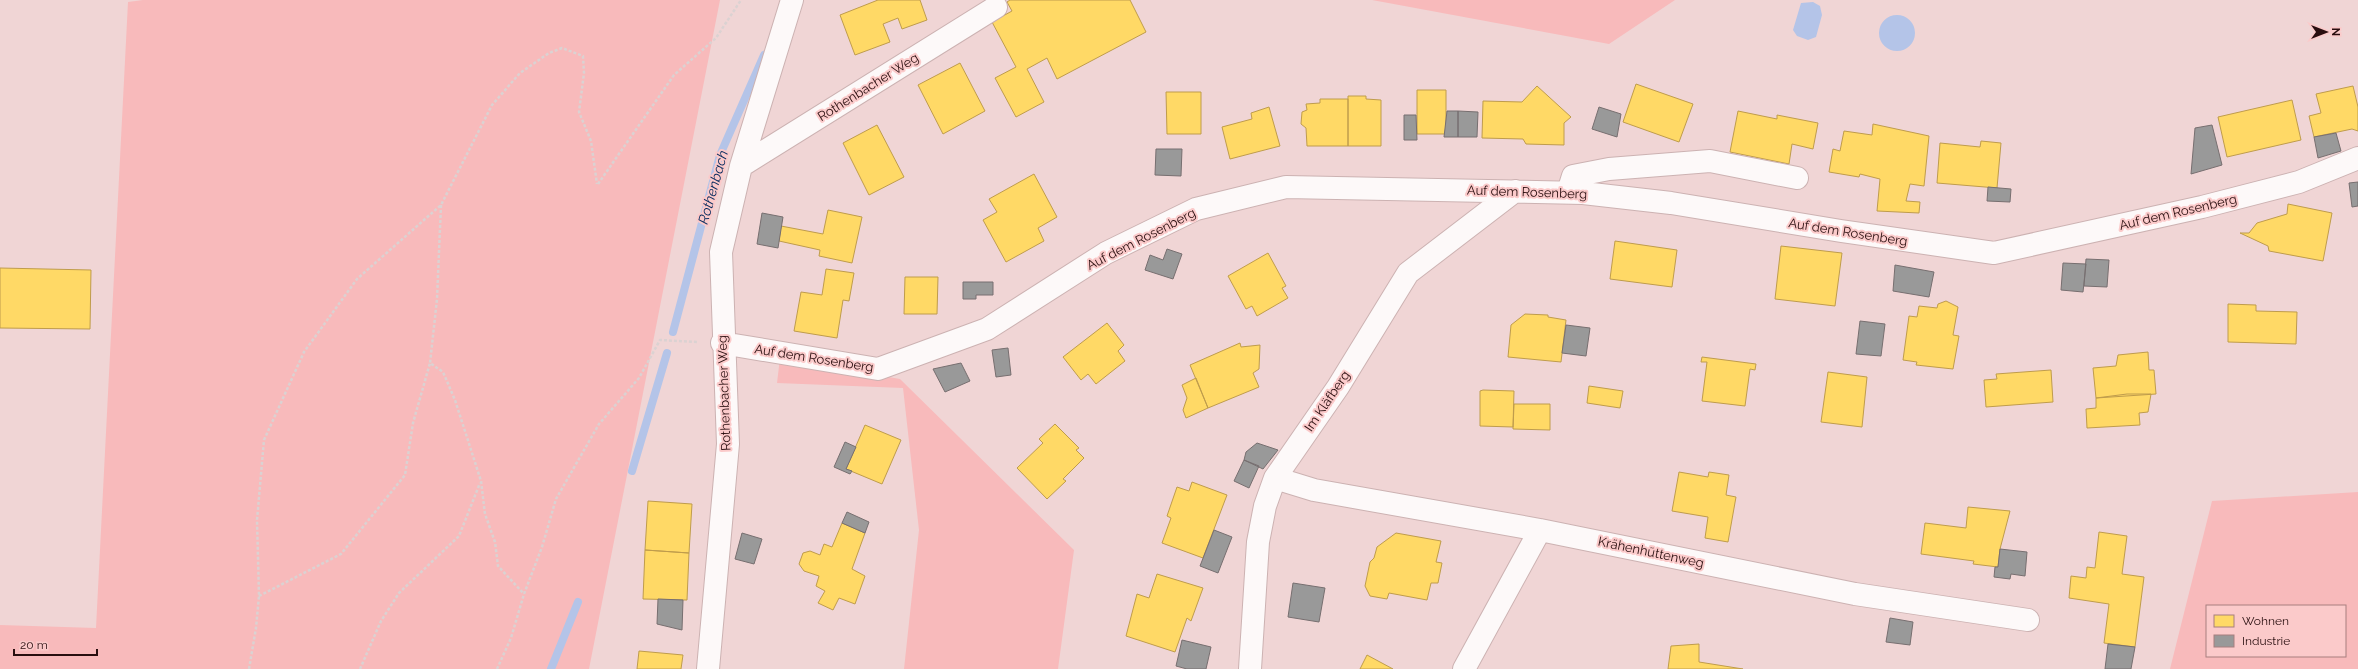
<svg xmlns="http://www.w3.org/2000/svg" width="2358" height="669" font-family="Raleway,sans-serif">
	<rect width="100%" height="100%" fill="#f0d5d5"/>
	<path fill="#f8babb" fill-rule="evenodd" d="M143 0H720L589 669H0V625L96 628 128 2Z
		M1372 0H1675L1609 44Z
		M780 358 900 379 1074 550 1058 669H904L919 530 903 388 777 383Z
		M2358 492V669H2170L2212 501ZM2207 606H2345V656H2207Z"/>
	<path fill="#b4c4e8" d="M1813 2 1820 6 1822 15 1816 37 1808 40 1797 36 1793 30 1801 3Z
		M1879 33a18 18 0 1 1 36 0a18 18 0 1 1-36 0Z"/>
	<path fill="#ffd966" stroke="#bf9c4c" d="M878 0H920L927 20 902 29 898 18 883 24 890 42 855 55 840 15Z
		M1010 0H1130L1146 32 1057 79 1047 58 1027 69 1044 102 1016 117 995 78 1016 67 992 22 1012 11 1007 2Z
		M960 63 985 111 943 134 918 85Z
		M1636 84 1693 104 1679 142 1623 122Z
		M1537 86 1571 117 1564 123V145L1526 144 1523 139 1482 138 1483 101 1522 102Z
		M2353 86 2358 107V131L2352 129 2314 137 2309 116 2321 113 2316 94Z
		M1417 90H1446V134H1417Z
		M1166 92H1201V134H1167Z
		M1348 96H1366V99L1381 100V146H1348Z
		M1320 99H1348V146H1307L1306 128 1301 124 1302 112 1307 110 1306 104 1320 103Z
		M2292 100 2301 140 2227 157 2218 117Z
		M1269 107 1280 146 1230 159 1222 127 1252 119 1251 113Z
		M1738 111 1777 119V115L1818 123 1813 149 1792 144 1789 164 1730 152Z
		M1873 124 1929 136 1924 186 1910 184 1906 201 1920 202 1919 213 1877 211 1880 179 1860 174 1859 177 1829 172 1833 149 1840 151 1844 131 1872 135Z
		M877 125 904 177 869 195 843 143Z
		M1981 141 2001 143 1997 188 1937 183 1940 143 1980 147Z
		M1034 174 1057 217 1038 228 1044 241 1006 262 983 220 997 212 989 199Z
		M2288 204 2332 213 2323 261 2269 251 2268 246 2240 233H2249L2257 223 2287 214Z
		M828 210 862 217 852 263 819 256 820 250 779 241 781 226 823 234Z
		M1615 241 1677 250 1672 287 1610 279Z
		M1781 246 1842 253 1835 306 1775 299Z
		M1268 253 1286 286 1282 288 1288 298 1257 316 1252 306 1246 309 1228 276Z
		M0 268 91 270 90 329 0 328Z
		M826 269 854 273 849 301 843 300 837 338 794 331 801 292 822 295Z
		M905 277H938L937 314H904Z
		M1946 301 1958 307 1953 335 1959 336 1953 369 1916 365 1917 362 1903 360 1909 316 1917 317 1919 306 1937 308 1938 304Z
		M2228 304 2256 305V311L2297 312 2296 344 2228 342Z
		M1525 314 1548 315V317L1566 320 1561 362 1508 357 1511 325Z
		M1107 323 1124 345 1118 351 1125 361 1096 384 1088 374 1081 380 1063 357Z
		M1240 343 1241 347 1260 345 1259 369 1253 373 1259 387 1208 408 1190 365Z
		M2148 352 2149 370H2154L2156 394 2096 398 2093 368 2116 366 2118 355Z
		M1702 357 1756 364 1755 370 1750 369 1745 406 1702 401 1707 362H1701Z
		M2051 370 2053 402 1986 407 1984 380 1997 379 1996 374Z
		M1828 372 1867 377 1862 427 1821 422Z
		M1196 378 1208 408 1186 418 1183 410 1187 398 1182 385Z
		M1589 386 1623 391 1620 408 1587 403Z
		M1483 390 1514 391 1513 427 1480 426V391Z
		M2127 394H2151L2148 412 2139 413 2140 425 2087 428 2086 409 2096 408V398Z
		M1514 404H1550V430L1513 429Z
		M1055 424 1079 448 1076 450 1084 458 1063 479 1066 481 1047 499 1017 468 1043 443 1039 439Z
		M865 425 901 440 882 484 846 469Z
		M1679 472 1708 477 1709 472 1729 475 1726 495 1736 497 1728 542 1705 538 1708 517 1672 511Z
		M1192 482 1227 495 1203 558 1162 543 1171 518 1167 516 1177 487 1189 491Z
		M648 501 692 504 689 553 645 550Z
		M1968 507 2010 511 2000 549 1998 567 1973 564 1974 561 1921 554 1925 523 1966 528Z
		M842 523 865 533 852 569 865 576 855 604 839 598 833 610 818 603 825 591 816 586 819 576 804 571 799 564 803 553 810 551 820 555 824 544 832 547Z
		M2099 532 2127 536 2122 574 2144 577 2135 647 2104 643 2109 604 2069 598 2071 576 2086 578 2087 567 2095 568Z
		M1396 533 1441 541 1436 562 1442 563 1438 583H1431L1427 600 1389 593 1387 599 1370 596 1365 586 1370 562 1374 558 1377 547Z
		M645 550 689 553 687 600 643 599Z
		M1157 574 1203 588 1191 621 1187 618 1175 652 1126 636 1137 594 1149 598Z
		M1699 644V662L1743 669H1668L1671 646Z
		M639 651 683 655 681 669H637Z
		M1367 655 1393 669H1360Z"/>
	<path fill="#999" stroke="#776f70" d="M1599 107 1621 114 1617 137 1592 129Z
		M1447 111H1458V137H1444Z
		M1458 111 1478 112 1477 137H1458Z
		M1404 115H1416L1417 140H1404Z
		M2212 125 2222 165 2191 174 2195 128Z
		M2336 133 2341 151 2318 158 2314 137Z
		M1156 149H1182L1181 176 1155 175Z
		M2358 182V206L2352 207 2349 183Z
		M1988 187 2011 189 2010 202 1987 201Z
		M762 213 783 217 778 248 757 244Z
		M1167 249 1182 254 1173 279 1145 270 1150 255 1163 260Z
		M2086 259 2109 260 2107 287 2084 286Z
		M2063 263 2086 264 2083 292 2061 290Z
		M1895 265 1934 272 1929 297 1893 291Z
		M963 282H993V295H976V299H963Z
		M1860 321 1885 324 1881 356 1856 354Z
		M1566 325 1590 328 1586 356 1562 353Z
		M1008 348 1011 375 996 377 992 350Z
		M961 363 970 381 945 392 933 369Z
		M845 442 856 447 846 469 852 471 850 474 834 467Z
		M1257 443 1278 450 1263 469 1244 460 1246 452Z
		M1244 460 1259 466 1249 488 1234 481Z
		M847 512 869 522 865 533 842 523Z
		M1214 530 1232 537 1218 573 1200 566Z
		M742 533 762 539 754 564 735 559Z
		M2000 549 2027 552 2025 576 2011 574 2010 579 1994 577 1995 567H1998Z
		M1293 583 1325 588 1319 622 1288 617Z
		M658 599 683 600 682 630 657 624Z
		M1890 618 1913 622 1910 645 1886 642Z
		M1182 640 1211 647 1206 669H1187L1176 666Z
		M2108 644 2135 647 2131 669H2105Z"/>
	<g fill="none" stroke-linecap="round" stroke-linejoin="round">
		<path stroke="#b4c4e8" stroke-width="8" d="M673 332 720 155 764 55
			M632 471 667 353
			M551 669 578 602"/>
		<defs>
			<path id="minor" d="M741 166 996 7
				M1568 192 1573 176 1609 169 1710 161 1797 178
				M722 343 878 369 987 329 1106 253 1196 209 1286 187 1583 193 1671 203 1841 231 1994 253 2202 207 2299 182 2358 158
				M1275 478 1314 490 1540 530 1855 594 2028 620
				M708 669 728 444 721 252 741 166 792 0
				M1250 669 1258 542 1265 506 1275 478 1338 387 1408 273 1515 191
				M1464 669 1540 530"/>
		</defs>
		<use href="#minor" stroke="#ccb2b2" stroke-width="24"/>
		<path stroke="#dbd2d2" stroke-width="2.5" stroke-dasharray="3 2" stroke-linecap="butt" d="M598 184 674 75 716 38 741 0
			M441 205 437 299 430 363 443 372 455 400 481 481 485 514 495 542 498 566 524 594
			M259 596 341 554 405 475 413 423 430 363
			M249 669 256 628 259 596 257 520 264 440 304 352 357 279 441 205 492 105 520 73 549 53 562 48 583 56 584 73 579 112 591 141 597 184
			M360 669 381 621 399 593 459 536 480 483
			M497 669 511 638 524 594 542 547 556 499 599 424 639 378 660 340 698 342"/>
		<use href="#minor" stroke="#fdf9f9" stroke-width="22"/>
	</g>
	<g text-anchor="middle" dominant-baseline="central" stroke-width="4" stroke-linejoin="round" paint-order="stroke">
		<g font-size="13" fill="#290e0f" stroke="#fbcaca">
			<text transform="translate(868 87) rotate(-32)">Rothenbacher Weg</text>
			<text transform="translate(1527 192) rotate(2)">Auf dem Rosenberg</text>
			<text transform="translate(2178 212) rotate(-13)">Auf dem Rosenberg</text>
			<text transform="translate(1848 232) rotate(9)">Auf dem Rosenberg</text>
			<text transform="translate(1141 239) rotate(-27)">Auf dem Rosenberg</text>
			<text transform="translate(814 358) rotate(9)">Auf dem Rosenberg</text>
			<text transform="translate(724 393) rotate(-92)">Rothenbacher Weg</text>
			<text transform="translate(1327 401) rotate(-56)">Im Kläfberg</text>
			<text transform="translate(1651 552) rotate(12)">Krähenhüttenweg</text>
		</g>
		<g font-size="14" font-style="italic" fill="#052a5d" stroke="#fbcaca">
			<text transform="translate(713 187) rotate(-74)">Rothenbach</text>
		</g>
	</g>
	<rect x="2206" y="605" width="140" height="52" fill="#fbcaca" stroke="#a77f7f"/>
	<rect x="2214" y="615" width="20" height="12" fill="#ffd966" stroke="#a77f7f"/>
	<text x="2242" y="625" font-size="12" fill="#290e0f">Wohnen</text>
	<rect x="2214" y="635" width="20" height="12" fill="#999999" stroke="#a77f7f"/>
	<text x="2242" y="645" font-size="12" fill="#290e0f">Industrie</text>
	<g transform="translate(2326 32) rotate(90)" stroke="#fbcaca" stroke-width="3" paint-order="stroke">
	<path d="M0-3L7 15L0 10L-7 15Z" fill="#290e0f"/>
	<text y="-6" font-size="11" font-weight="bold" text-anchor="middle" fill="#290e0f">N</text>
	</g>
	<path d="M14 649v6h83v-6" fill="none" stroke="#290e0f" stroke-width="2"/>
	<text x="20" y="649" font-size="12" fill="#290e0f" stroke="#fbcaca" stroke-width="3" paint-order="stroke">20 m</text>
</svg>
